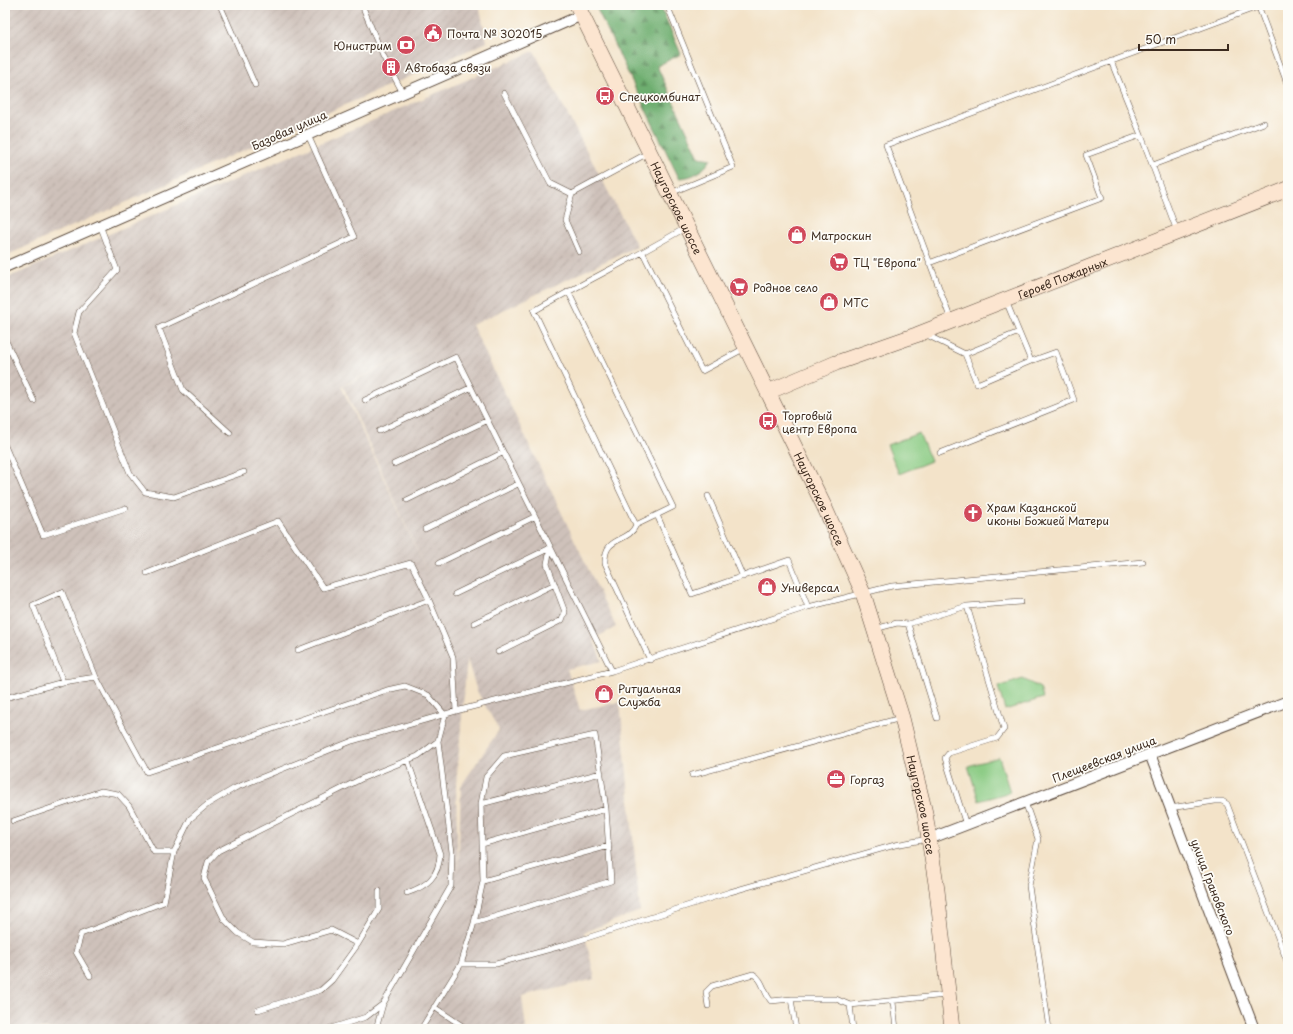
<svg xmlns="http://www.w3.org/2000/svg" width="1293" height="1034" font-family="'Playpen Sans',sans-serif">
	<defs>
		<pattern id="industrial-furrows" width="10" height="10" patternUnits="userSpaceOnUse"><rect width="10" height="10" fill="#cec1ba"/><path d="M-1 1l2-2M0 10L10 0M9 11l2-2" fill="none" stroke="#b2a69f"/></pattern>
		<pattern id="forest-firs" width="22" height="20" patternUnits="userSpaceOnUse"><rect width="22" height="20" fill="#6eae70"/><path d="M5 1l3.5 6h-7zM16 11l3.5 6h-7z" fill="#5c8e5b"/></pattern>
	</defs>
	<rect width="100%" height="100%" fill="#fdfcf7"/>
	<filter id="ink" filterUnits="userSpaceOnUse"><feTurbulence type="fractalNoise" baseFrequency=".025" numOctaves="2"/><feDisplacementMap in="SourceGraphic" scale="8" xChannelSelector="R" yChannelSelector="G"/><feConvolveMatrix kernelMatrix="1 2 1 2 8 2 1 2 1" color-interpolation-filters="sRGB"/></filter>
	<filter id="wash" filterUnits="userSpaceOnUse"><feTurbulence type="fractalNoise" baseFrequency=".012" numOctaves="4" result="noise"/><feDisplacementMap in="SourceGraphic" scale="16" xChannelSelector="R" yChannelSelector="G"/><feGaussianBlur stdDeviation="0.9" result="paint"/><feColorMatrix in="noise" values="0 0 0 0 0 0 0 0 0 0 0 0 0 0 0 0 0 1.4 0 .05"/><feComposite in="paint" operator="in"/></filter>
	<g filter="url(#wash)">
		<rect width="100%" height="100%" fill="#f3e3c9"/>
		<path fill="url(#industrial-furrows)" fill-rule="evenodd" d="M5 5H479L487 42 5 256Z
			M534 51 637 246 472 325 616 627 593 639 602 661 567 669 580 710 620 702 640 911 584 932 595 979 522 997 526 1029H5V279ZM446 337 343 386 431 581 341 386ZM467 659 477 691 499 730 461 786 458 874 456 785Z"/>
		<path fill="url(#forest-firs)" stroke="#546c47" d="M595 5H660L681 54 657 66 699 157 711 159C705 170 693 178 679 178Z"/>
		<path fill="#89ca82" stroke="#627a50" d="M919 433 931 461 899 474 887 445Z
			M1023 679 1040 688 1043 698 1005 710 998 687Z
			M999 757 1010 792 979 801 968 766Z"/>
	</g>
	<g filter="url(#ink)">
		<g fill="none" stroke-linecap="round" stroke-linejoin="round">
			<defs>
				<path id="lane" d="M220 5 255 85
					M362 5 383 56 403 93
					M667 5 733 167 671 193
					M1258 5 1288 86
					M1111 61 1141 135 1177 231
					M504 93 550 183 572 194 648 153
					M1153 165 1264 123
					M572 194 565 220 579 252
					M100 225 117 270 79 312 74 333 130 473 145 492 174 497 244 472
					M643 253 702 371 745 348
					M929 263 1102 198 1086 155 1141 135
					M568 291 673 507 636 525 534 311C584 282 636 257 685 228
					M951 320 886 145 1263 5
					M925 334 965 354 977 384 1031 361 1006 301
					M5 339 34 401
					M965 354 1019 332
					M365 400 456 357 612 671
					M379 431 470 388
					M230 433 183 390 159 328 354 237 308 135
					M5 446 43 535 126 508
					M940 453 1074 400 1056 352 1031 361
					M394 464 486 421
					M708 496 743 577
					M407 500 502 453
					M657 515 692 594 789 560 808 607
					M636 525C628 544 604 535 605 563L650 660
					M425 529 518 484
					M439 563 534 517
					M147 573 278 521 323 588 411 563 429 600 453 657 456 711
					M455 594 550 548 547 564 565 612 562 620 498 652
					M967 606 1021 602
					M474 623 555 584
					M908 624 937 718
					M875 629 897 623 908 624 967 606 1004 729 997 738 949 753 945 758 966 825
					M298 650 429 600
					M63 682 33 605 62 592 96 677
					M5 698 63 682 96 677 147 772 387 690 405 686 428 695 445 715 438 741 418 756 363 778 218 851 208 862 204 878 224 919 238 933 253 942 283 944 331 930 358 944 332 980 321 990 258 1010
					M692 775 901 718
					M1025 802 1038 839 1029 886 1049 1029
					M481 804 601 773
					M1170 808 1215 801H1222L1227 804 1288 964
					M13 821 101 791 118 794 129 806 154 852H174L190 819 208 804 235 788 352 741 456 711 612 671 808 607 892 586 1143 562
					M482 844 606 809
					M483 881 609 846
					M407 893C427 886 439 877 440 854L408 761
					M358 944 379 909V891
					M461 964H496L565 945 730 892 895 845 928 839
					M90 976 76 952 81 934 164 902 174 852
					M893 1002 896 1029
					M850 1005 853 1029
					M708 1006 706 992 712 986 753 974C764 980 763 992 771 1001L791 999
					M434 1007 467 1029
					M328 1029 366 1017 383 1004 451 886 452 852 438 741
					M376 1029 383 1004
					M421 1029 461 964 474 923 483 881 481 804 486 777 504 756 595 735 606 809 611 881 474 923
					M796 1029 791 999H836L850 1005 946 995"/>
				<path id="street" d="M5 267 582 15
					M1150 754 1254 1029
					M929 839 1288 701"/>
				<g id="secondary">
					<path id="s1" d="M577 5 824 506 863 593 902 718 925 813 937 890 952 1029"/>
					<path id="s2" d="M768 392 836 363 916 335 1288 189"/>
				</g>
			</defs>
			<use href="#lane" stroke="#574638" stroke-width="6"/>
			<use href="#street" stroke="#574638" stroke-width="12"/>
			<use href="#secondary" stroke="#574638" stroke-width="16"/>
			<use href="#lane" stroke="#fff" stroke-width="5"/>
			<use href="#street" stroke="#fff" stroke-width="10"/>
			<use href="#secondary" stroke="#fce5d0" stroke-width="15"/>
		</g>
	</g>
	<defs>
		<symbol id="civic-disc" viewBox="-11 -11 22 22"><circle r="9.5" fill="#d1495b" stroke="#fdfcf7"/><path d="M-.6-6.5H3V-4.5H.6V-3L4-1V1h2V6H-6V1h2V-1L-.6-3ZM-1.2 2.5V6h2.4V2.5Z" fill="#fff"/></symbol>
		<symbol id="bank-disc" viewBox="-11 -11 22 22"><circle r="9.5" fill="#d1495b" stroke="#fdfcf7"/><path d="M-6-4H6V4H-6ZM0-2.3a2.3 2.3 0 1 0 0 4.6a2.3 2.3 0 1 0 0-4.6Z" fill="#fff"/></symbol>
		<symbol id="building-disc" viewBox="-11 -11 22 22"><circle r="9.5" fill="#d1495b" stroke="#fdfcf7"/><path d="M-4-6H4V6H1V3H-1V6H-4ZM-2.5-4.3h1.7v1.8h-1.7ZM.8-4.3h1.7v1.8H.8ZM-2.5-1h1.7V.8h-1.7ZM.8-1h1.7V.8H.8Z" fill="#fff"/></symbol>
		<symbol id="bus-disc" viewBox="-11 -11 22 22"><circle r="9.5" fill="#d1495b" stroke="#fdfcf7"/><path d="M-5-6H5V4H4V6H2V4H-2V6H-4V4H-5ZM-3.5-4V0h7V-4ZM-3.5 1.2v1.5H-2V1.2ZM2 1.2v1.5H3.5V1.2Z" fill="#fff"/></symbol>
		<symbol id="shop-disc" viewBox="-11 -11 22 22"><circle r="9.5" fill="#d1495b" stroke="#fdfcf7"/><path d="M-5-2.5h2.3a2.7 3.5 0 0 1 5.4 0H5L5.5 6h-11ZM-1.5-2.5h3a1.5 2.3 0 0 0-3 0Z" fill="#fff"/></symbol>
		<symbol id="supermarket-disc" viewBox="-11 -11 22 22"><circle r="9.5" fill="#d1495b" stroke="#fdfcf7"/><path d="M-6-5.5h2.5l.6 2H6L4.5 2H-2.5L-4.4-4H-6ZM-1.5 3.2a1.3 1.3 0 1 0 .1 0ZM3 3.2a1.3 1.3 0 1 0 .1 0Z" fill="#fff"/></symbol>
		<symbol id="church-disc" viewBox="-11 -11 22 22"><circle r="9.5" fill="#d1495b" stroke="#fdfcf7"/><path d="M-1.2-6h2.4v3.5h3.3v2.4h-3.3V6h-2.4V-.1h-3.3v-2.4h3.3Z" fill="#fff"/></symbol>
		<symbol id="office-disc" viewBox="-11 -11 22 22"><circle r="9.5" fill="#d1495b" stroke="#fdfcf7"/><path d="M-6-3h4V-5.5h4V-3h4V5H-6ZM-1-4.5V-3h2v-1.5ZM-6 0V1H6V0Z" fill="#fff"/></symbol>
	</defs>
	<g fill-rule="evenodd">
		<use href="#civic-disc" x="422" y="22" width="22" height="22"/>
		<use href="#bank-disc" x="395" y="34" width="22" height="22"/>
		<use href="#building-disc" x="380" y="56" width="22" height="22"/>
		<use href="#bus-disc" x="594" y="85" width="22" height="22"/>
		<use href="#shop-disc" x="786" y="224" width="22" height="22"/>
		<use href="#supermarket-disc" x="828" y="251" width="22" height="22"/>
		<use href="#supermarket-disc" x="728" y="276" width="22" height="22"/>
		<use href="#shop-disc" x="818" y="291" width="22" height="22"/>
		<use href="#bus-disc" x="757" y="410" width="22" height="22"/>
		<use href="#church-disc" x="962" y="502" width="22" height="22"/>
		<use href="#shop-disc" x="756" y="576" width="22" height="22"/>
		<use href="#shop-disc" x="593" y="683" width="22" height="22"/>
		<use href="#office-disc" x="825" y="768" width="22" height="22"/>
	</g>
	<g text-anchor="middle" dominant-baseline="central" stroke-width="3.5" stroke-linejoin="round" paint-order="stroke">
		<g font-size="11" fill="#3b2a1e" stroke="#fdfcf7" text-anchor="start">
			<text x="447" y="33">Почта № 302015</text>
			<text x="392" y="45" text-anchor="end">Юнистрим</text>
			<text x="405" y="67">Автобаза связи</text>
			<text x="619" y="96">Спецкомбинат</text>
			<text x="811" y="235">Матроскин</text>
			<text x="853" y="262">ТЦ "Европа"</text>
			<text x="753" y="287">Родное село</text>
			<text x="843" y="302">МТС</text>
			<text x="782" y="415">Торговый<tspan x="782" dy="13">центр Европа</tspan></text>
			<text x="987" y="507">Храм Казанской<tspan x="987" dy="13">иконы Божией Матери</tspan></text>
			<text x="781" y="587">Универсал</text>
			<text x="618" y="688">Ритуальная<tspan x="618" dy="13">Служба</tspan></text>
			<text x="850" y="779">Горгаз</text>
		</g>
		<g font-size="11" fill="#3b2a1e" stroke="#fdfcf7">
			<text transform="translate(289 130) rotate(-24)">Базовая улица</text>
			<text stroke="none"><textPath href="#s1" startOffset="226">Наугорское шоссе</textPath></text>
			<text stroke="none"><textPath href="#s2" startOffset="316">Героев Пожарных</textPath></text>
			<text stroke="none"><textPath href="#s1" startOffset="550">Наугорское шоссе</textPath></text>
			<text transform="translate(1104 759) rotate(-21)">Плещеевская улица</text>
			<text stroke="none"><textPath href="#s1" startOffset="874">Наугорское шоссе</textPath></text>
			<text transform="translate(1213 887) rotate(69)">улица Грановского</text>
		</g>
	</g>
	<rect width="1293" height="1034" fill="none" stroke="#fdfcf7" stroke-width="20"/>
	<path d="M1139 44v6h89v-6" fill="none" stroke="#3b2a1e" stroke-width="2"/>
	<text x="1145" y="44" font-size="12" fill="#3b2a1e" stroke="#fdfcf7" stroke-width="3" paint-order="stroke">50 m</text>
</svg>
